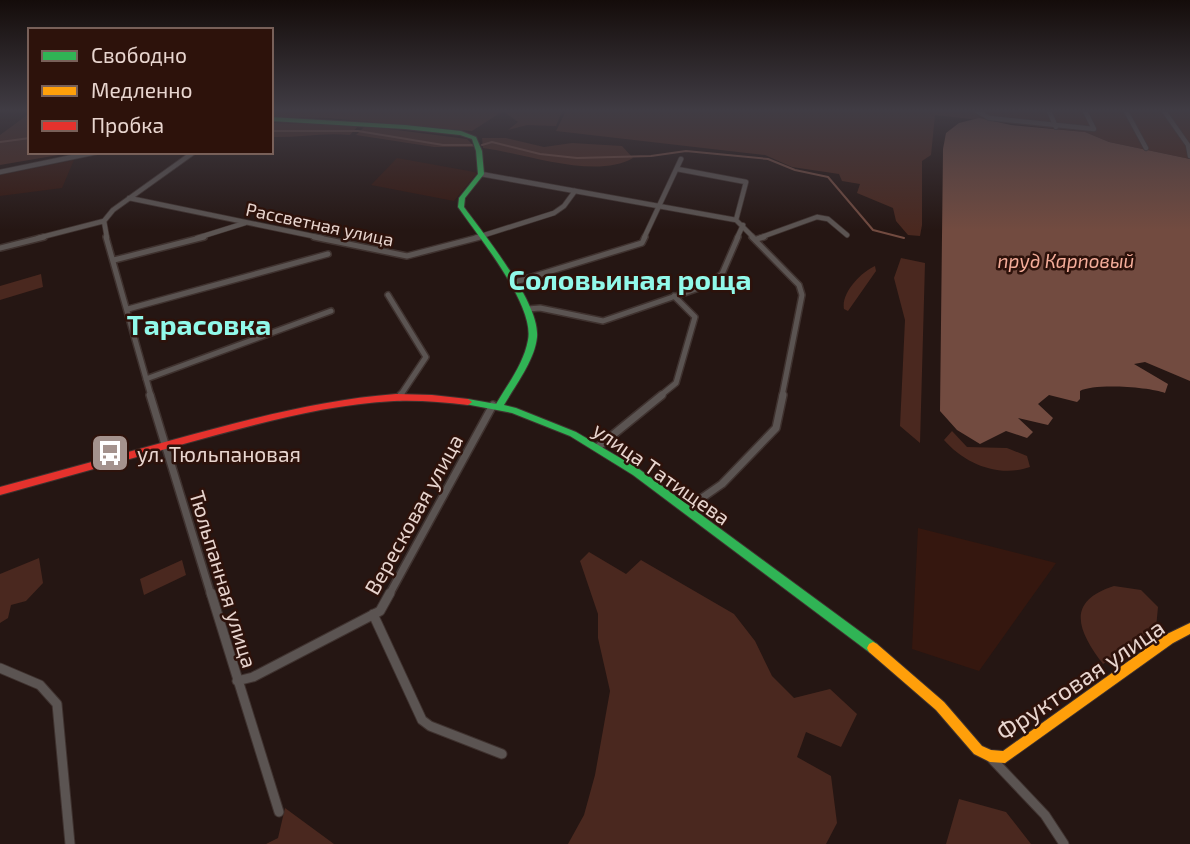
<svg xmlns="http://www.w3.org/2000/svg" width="1190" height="844" font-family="'Exo 2',sans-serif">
	<rect width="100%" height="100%" fill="#251613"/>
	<path fill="#35170f" d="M397 158 469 171 477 173 454 201 371 185Z
		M74 160 62 188 0 196V175Z
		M918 528 1056 563 979 671 912 649Z"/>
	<path fill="#4a281f" d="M271 111H562L556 126 527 125 508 130 518 122 503 111 472 131 328 118 271 117Z
		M566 111H1190V159L1109 142 1085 132 935 115 931 155 922 161V225L920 236 908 235 896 221 893 208 857 193 860 184 842 181 839 174 792 167 765 155 556 131Z
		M30 113V152H76L0 165V135Z
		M271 123 359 125 350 135C323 132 298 138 271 137Z
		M365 126 467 139 475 147H434L356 135Z
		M482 138H506L544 147 572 143 622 146 633 158C595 180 524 153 483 148Z
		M901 258 925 263 920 443 900 426 905 320 894 278Z
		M875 266 876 271 848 311 844 309C841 293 861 272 875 266Z
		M41 274 43 287 0 300V286Z
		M952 431 967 447 1007 448 1027 456 1030 467C999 478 965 464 944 440Z
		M589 552 626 574 641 560 734 614 755 641 772 676 794 698 830 689 857 714 841 747 806 732 797 757 831 776 837 823 826 844H568L584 815 595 775 610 691 598 638V614L580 561Z
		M39 558 43 583 26 601 11 605 8 618 0 623V574Z
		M182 560 186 575 144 595 140 579Z
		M1114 586 1141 590 1158 607 1156 628 1103 664C1079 632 1064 602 1114 586Z
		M959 799 1006 812 1031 844H946Z
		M285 808 334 844H266L278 838Z"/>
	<path fill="#724b40" d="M979 118 1011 125 1085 132 1109 142 1190 159V381L1145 362 1134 364 1168 384 1165 393C1150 387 1094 383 1080 391V399L1077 402 1049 395 1038 404 1053 418 1048 425 1018 418 1033 432 1027 438 1006 431 980 444 957 430 940 411 943 149 946 133 959 123Z"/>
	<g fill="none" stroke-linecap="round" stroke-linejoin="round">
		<path stroke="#724b40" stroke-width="2" d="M271 131H358L443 145H472
			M0 142 30 138
			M482 145 492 142 540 154 577 158 651 156 686 151 768 159 795 170 828 177 873 230 904 238"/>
		<defs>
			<path id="street-far3" d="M977 111 989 118 1094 129 1085 111
				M1049 111 1056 127
				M1126 111 1146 148
				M1164 111 1188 145 1190 156
				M677 169 746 182 736 220
				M0 172 97 152
				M481 174 736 220 754 238
				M129 198 322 238
				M38 238 104 221
				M107 238 104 221 113 210 194 152
				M197 238 245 223
				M475 238 554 213 564 206 575 191
				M644 238 681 159
				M737 238 743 225
				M759 238 817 217 828 219 847 235"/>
			<path id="street-far2" d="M106 237 151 396
				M314 237 407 256 480 237
				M752 237 799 285 802 295 782 396
				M757 239 764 237
				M0 248 44 237
				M114 260 204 237
				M512 283 642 243 645 237
				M388 295 426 357 400 396
				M128 309 328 254
				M528 309 540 308 603 321 702 287 722 274 738 237
				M146 379 331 311
				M660 396 676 383 695 317 674 296"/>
			<path id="street-far1" d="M150 395 211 595
				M400 397 401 395
				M598 447 662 395
				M686 509 722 484 776 428 783 395
				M389 595 493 405"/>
			<path id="street" d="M211 593 279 812
				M373 614 422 720 430 726 502 754
				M0 668 40 685 57 704 70 844
				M237 681 253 677 380 611 390 593
				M991 758 1045 815 1064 844"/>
			<path id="fast" d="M271 117 405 125 461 131 476 137 482 151 484 174 465 198 464 207C485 236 540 303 537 337 535 360 515 386 504 405L516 408 576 432 639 469 877 644 879 648 877 652 873 654 869 652 633 475 570 436 512 413 465 404 464 402 468 399 496 404C508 384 524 363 528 340 535 305 478 236 458 207L459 198 478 174 476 151 472 139 460 135 405 129 271 121Z"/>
			<path id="slow" d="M1190 623V634L1173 643 1005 763 990 762 974 754 936 710 869 652 867 648 869 644 873 642 877 644 944 702 982 746 991 750 1003 751 1165 635Z"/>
			<path id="jam" d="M396 394 432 395 468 399 472 402 468 405C443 402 419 400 394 401 320 405 250 426 180 445 120 462 60 478 0 495V487C59 471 117 455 176 439 250 419 319 400 396 394Z"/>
		</defs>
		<use href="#street-far3" stroke="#3f322f" stroke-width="6"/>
		<use href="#street-far2" stroke="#3f322f" stroke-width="8"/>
		<use href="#street-far1" stroke="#3f322f" stroke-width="10"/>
		<use href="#street" stroke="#3f322f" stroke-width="11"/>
		<use href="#fast" stroke="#3f322f" stroke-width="2"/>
		<use href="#slow" stroke="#3f322f" stroke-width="2"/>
		<use href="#jam" stroke="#3f322f" stroke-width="2"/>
		<use href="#street-far3" stroke="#5b5452" stroke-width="4.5"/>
		<use href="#street-far2" stroke="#5b5452" stroke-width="5"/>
		<use href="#street-far1" stroke="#5b5452" stroke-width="7"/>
		<use href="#street" stroke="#5b5452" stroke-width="9"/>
		<use href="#fast" fill="#30b455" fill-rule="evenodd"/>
		<use href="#slow" fill="#ff9f0a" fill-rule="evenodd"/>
		<use href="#jam" fill="#e5322d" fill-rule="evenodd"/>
	</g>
	<linearGradient id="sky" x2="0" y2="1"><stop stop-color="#140c0a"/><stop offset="0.48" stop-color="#403c44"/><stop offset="1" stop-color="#403c44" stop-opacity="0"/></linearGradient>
	<rect width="1190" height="230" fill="url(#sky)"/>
	<defs>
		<symbol id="bus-square" viewBox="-11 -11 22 22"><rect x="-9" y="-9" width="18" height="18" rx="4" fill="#a4928d" stroke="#2d120b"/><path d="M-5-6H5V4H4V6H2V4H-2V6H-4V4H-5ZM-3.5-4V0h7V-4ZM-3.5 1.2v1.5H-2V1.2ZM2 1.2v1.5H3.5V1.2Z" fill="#fff"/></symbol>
	</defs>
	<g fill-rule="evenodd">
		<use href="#bus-square" x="88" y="431" width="44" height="44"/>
	</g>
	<g text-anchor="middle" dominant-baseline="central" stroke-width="5" stroke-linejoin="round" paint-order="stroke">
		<g font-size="18" fill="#e8d5cf" stroke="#2d120b">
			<text transform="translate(320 224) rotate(12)">Рассветная улица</text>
		</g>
		<g font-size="19" font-style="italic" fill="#f5ad9a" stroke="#2d120b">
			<text x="1066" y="260">пруд Карповый</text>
		</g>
		<g font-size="21" fill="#e8d5cf" stroke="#2d120b" text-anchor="start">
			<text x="137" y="453">ул. Тюльпановая</text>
		</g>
		<g font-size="21" fill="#e8d5cf" stroke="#2d120b">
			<text transform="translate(662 473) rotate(35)">улица Татищева</text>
			<text transform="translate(413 514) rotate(-61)">Вересковая улица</text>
			<text transform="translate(224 579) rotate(73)">Тюльпанная улица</text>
		</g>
		<g font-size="24" fill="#e8d5cf" stroke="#2d120b">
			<text transform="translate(1080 679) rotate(-34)">Фруктовая улица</text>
		</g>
		<g font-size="28" font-weight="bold" fill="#91f9ea" stroke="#2d120b">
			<text x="630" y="279">Соловьиная роща</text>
			<text x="199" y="324">Тарасовка</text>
		</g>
	</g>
	<rect x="28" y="28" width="245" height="126" fill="#2d120b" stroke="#786059" stroke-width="2"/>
	<rect x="42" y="51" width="35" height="10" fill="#30b455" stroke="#786059" stroke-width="2"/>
	<text x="91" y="63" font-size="21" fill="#e8d5cf">Свободно</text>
	<rect x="42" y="86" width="35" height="10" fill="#ff9f0a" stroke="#786059" stroke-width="2"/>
	<text x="91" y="98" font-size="21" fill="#e8d5cf">Медленно</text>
	<rect x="42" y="121" width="35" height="10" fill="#e5322d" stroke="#786059" stroke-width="2"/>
	<text x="91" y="133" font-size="21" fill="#e8d5cf">Пробка</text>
</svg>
